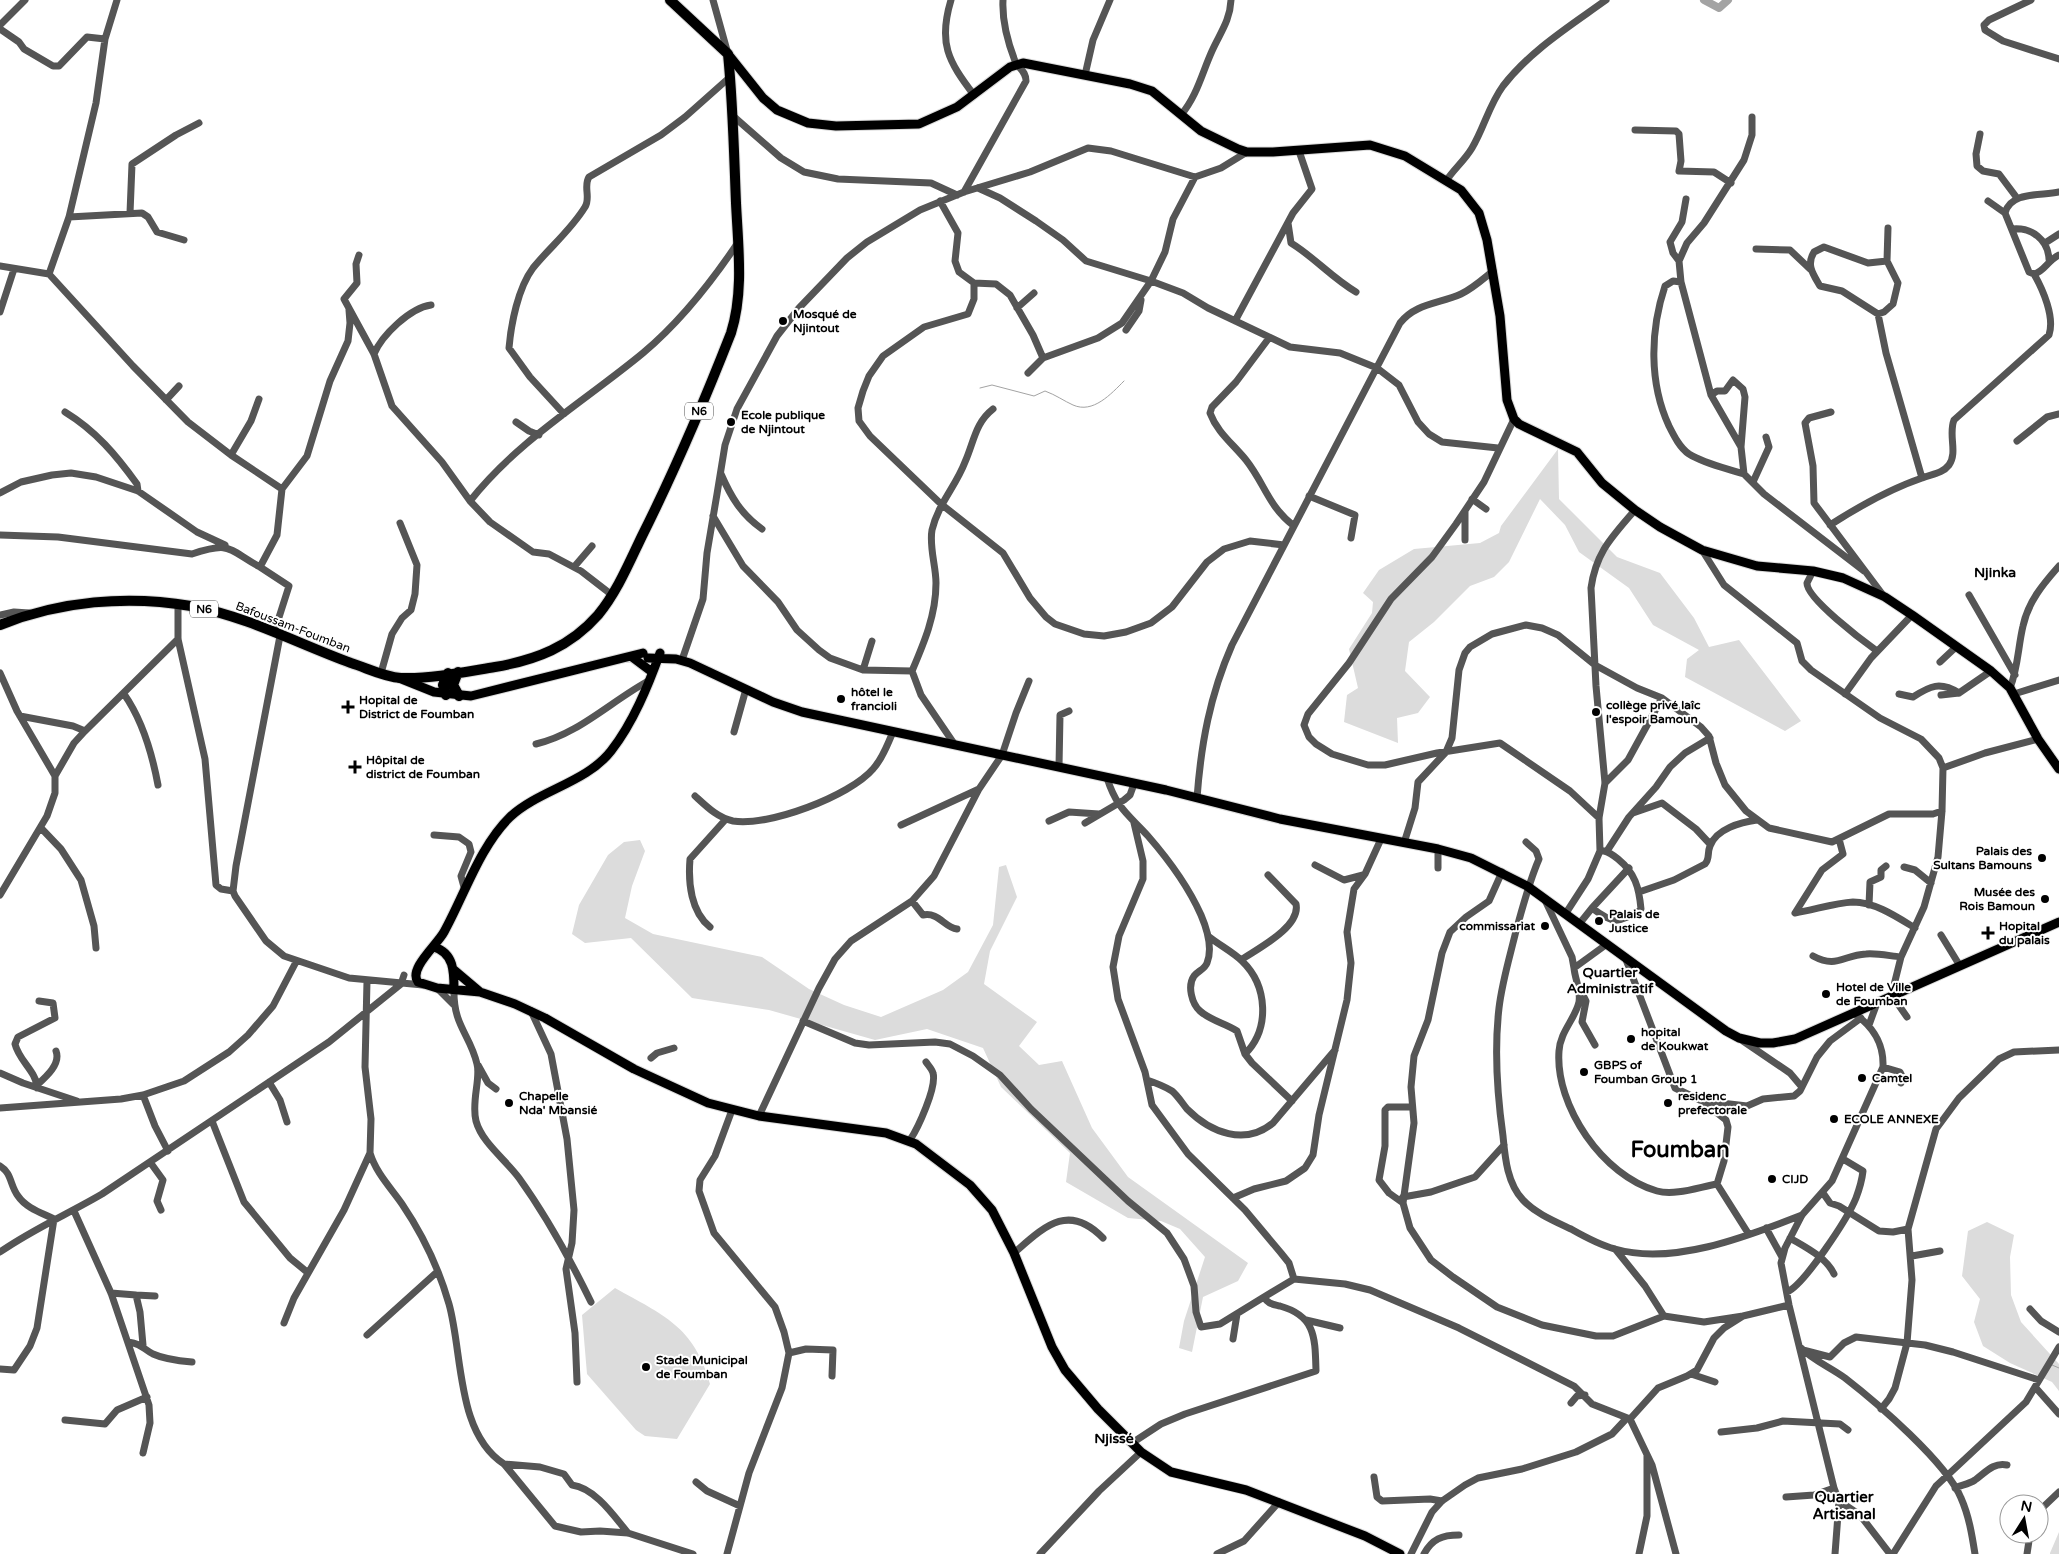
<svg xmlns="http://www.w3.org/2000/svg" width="2059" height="1554" font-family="'Varela Round',sans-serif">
	<rect width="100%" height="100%" fill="#fff"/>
	<path fill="#dcdcdc" d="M1558 449 1559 499 1617 557 1660 573 1694 618 1709 647 1739 640 1801 721 1785 731 1685 677 1687 659 1699 650 1653 625 1629 588 1579 552 1565 525 1540 499 1509 562 1494 577 1470 586 1434 622 1409 642 1405 671 1430 697 1418 713 1397 718 1398 743 1344 722 1347 695 1358 688 1349 649 1372 613 1373 602 1363 593 1379 570 1414 549 1480 543 1499 533 1501 526Z
		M640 840 645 851 632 886 625 918 653 934 762 957 809 989 844 1005 881 1017 943 990 968 972 993 925 999 867 1006 865 1017 897 990 951 984 984 1037 1022 1019 1046 1039 1065 1062 1061 1092 1128 1128 1177 1248 1263 1238 1281 1203 1297 1192 1352 1179 1348 1184 1321 1205 1257 1180 1229 1161 1221 1128 1218 1066 1182 1070 1153 1001 1087 983 1048 927 1029 875 1040 769 1010 692 998 631 938 585 943 572 934 579 905 608 855 624 842Z
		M1987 1222 2014 1235 2010 1257 2011 1295 2021 1322 2059 1364V1391L2052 1382 2010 1363 1983 1346 1974 1322 1980 1299 1962 1276 1968 1231Z
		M615 1288C663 1315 694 1326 710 1384L677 1439 645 1436 636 1430 587 1374 582 1315Z
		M2059 1532V1554H2050V1553Z"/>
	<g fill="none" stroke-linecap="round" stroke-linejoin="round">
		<path stroke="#a3a3a3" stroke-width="1" d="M980 388 992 385 1034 396 1045 391C1056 395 1064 401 1073 405 1093 414 1111 394 1124 381
			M2052 1365 2059 1368"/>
		<path stroke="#a3a3a3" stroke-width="8" d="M1704 0 1719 8 1728 0"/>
		<defs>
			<path id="major" d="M728 54 763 98 777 110 808 123 836 126 919 124 957 107 1010 67 1023 63 1130 84 1152 91 1201 131 1238 149 1247 152H1273L1370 145 1405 156 1461 190 1479 213 1487 240 1500 316 1507 400 1514 419 1519 424 1577 452 1602 483 1635 510 1660 527 1702 550 1757 566 1813 571 1843 578 1885 597 1912 615 1991 671 2010 688 2038 739 2059 769
				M660 653C648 686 633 723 611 751 586 783 539 790 510 817 480 846 464 896 444 932 437 945 408 969 418 982L437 988 480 992 515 1004 545 1018 634 1069 708 1103 759 1116 886 1133 916 1144 970 1185 992 1210 1014 1253 1052 1347 1065 1370 1098 1409 1141 1452 1171 1472 1246 1490 1365 1536 1400 1554
				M632 657 652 672
				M648 658 676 659 690 663 773 702 802 712 1166 790 1280 819 1438 849 1471 858 1527 886 1726 1031 1739 1038 1760 1043H1773L1795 1039 2059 922
				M399 678 434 692 471 696 643 653
				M434 947C454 953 454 972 454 989
				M454 970 480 992"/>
			<path id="highway" d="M0 625C60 601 127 595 191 606 246 616 299 644 351 663 367 668 384 677 401 678 432 679 465 672 495 667 536 660 570 647 598 615 617 592 629 563 642 536 675 470 704 402 731 333 744 292 738 246 736 203 734 154 733 104 728 54L670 0
				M458 672 453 685 459 696
				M446 695 443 685 448 673"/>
		</defs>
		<use href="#major" stroke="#dbdbdb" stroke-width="11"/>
		<use href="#highway" stroke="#dbdbdb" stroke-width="12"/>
		<path stroke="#555" stroke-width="7" d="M117 0 105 39 96 103 69 217 49 274 133 366 188 422 231 455 282 489 277 535 260 567 289 586 274 633
			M713 0 728 54
			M951 0C938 43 948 61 974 95
			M2031 0 1989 20 1984 25 1985 30 2003 41 2059 59
			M0 25 25 0
			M0 29 19 42 24 49 53 66H59L87 37 105 39
			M1085 75 1093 40 1110 0
			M1181 115C1197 96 1202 73 1212 51 1220 33 1230 21 1231 0
			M733 116 781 158 804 172 838 179 931 183 957 195
			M1752 117V135L1744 160 1704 223 1687 243 1679 261 1681 282 1711 395 1741 447 1744 474 1764 494 1864 571
			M1635 130 1676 131 1679 134 1681 161 1679 171 1714 172 1731 183
			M1980 134 1976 154 1977 166 1983 171 1999 174 2017 198
			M1446 181C1454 169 1465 160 1472 148 1484 128 1489 105 1503 86 1531 50 1570 26 1606 0
			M978 188 1000 198 1036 221 1063 240 1086 261 1151 281 1183 293 1208 308 1290 347 1340 353 1377 368 1399 385 1418 422 1429 434 1442 442 1498 448
			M964 192 1026 81C1026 71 1019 69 1015 61 1008 43 1002 19 1003 0
			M2059 192C2041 196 2011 191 2005 213L2029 272 2034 274C2044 272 2048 260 2059 255
			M940 201 958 233 955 261 959 272 974 283 996 284 1010 295 1033 335 1043 358
			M1988 201 2005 213
			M130 213 132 164 176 135 199 123
			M69 217 142 213 148 217 157 232 184 240
			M1288 223 1291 243C1314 257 1332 278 1356 292
			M2012 229C2032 227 2048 240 2049 259
			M2045 243 2059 234
			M1756 249 1790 250 1810 269
			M359 255 356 264 357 283 344 299 374 354 392 406 442 462 470 501
			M1679 261 1673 253 1670 242 1682 222 1686 199
			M1887 261 1868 263 1824 247 1814 252C1806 265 1813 274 1820 286L1842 291 1878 314 1884 312 1893 304 1898 283 1887 261 1888 228
			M0 266 49 274
			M1681 282 1673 281 1665 286C1650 331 1649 383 1669 426 1674 436 1680 448 1689 454 1705 464 1726 468 1744 474
			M974 283V299L968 314 924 327 883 356 869 376 863 391 858 408 859 421 870 436 941 504 1003 553 1030 598 1046 617 1055 624 1084 634 1104 636 1126 632 1151 623 1172 607 1207 562 1224 549 1250 541 1284 545
			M1017 308 1034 293
			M0 312 14 269
			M1878 314 1886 353 1922 478
			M1235 321 1293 213 1312 189 1299 151
			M1126 330 1139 311 1141 300
			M1269 338 1236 382 1212 407 1210 413C1217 432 1233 444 1246 460 1265 484 1268 506 1294 526
			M374 354C382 335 410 308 431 305
			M1028 373 1043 358 1098 338 1122 323 1151 281 1165 252 1173 219 1195 177
			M1711 395 1717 391H1725L1733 380 1743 389 1745 397 1741 447
			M166 400 179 386
			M65 412C96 431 116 455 137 484L138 491
			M1831 412 1809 418 1805 423 1813 466 1814 503 1883 595
			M564 414 530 377 509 348C511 324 518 288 533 268 550 247 571 230 585 207 591 198 583 186 589 177L661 135 685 117 730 77
			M1514 419 1484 482 1456 524 1432 557 1391 599 1349 663 1308 714 1304 725 1309 737 1316 744 1332 754 1368 765H1385L1437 753 1500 743 1570 791 1599 818
			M516 422 529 431 539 435
			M2017 441 2047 417 2059 414
			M231 455 251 421 259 399
			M721 474C731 497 741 514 762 529
			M1753 482 1769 447 1766 437
			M282 489 307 456 330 381 348 341 350 323 349 310
			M0 493 21 482 52 475 71 473 96 477 138 491 197 532 225 545
			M1309 496 1355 515 1351 538
			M1472 499 1486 509
			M1465 512V540
			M713 516 743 566 778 602 797 630 819 650 830 658 863 670 912 671
			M1830 525C1858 507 1890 489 1922 478 1931 474 1942 474 1949 465 1958 452 1948 435 1954 420L2049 335C2055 317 2043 290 2034 274
			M0 535 58 537 192 554C232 541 227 549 260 567
			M1702 550 1724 585 1797 643 1802 661 1811 670 1880 718 1921 739 1939 758 1943 768
			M574 567 592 546
			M1813 571 1807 583C1806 598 1863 641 1877 651
			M612 595 581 571 549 554 533 552 490 522 470 501C517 441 585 401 643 353 680 322 710 284 737 244
			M1969 595 2015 675
			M178 604V639L205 759 216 885 221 889 233 891
			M0 615 14 612 29 613
			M280 636 236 866 233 891 235 896 266 941 284 956 349 978 423 985
			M682 660 703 599 707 553 717 494 725 445 737 409 777 336 799 308 847 258 867 242 920 210 964 192 1030 172 1088 148 1111 151 1195 177 1221 168 1247 152
			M1940 662 1956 647
			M863 670 872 641
			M0 673 17 711 55 776V793L47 816 0 895
			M381 673 392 634 402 618 411 610 415 594 417 565 400 523
			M2010 688C2018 668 2018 647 2023 626 2028 602 2043 584 2059 566
			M124 694C143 721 152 753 158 785
			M1845 694 1871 658 1912 615
			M1899 694 1913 697C1930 686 1940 681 1959 693
			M2014 694 2059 680
			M1941 695 1959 693 1991 671
			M20 716 73 726 85 731
			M734 732 746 689
			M536 744C579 734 611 701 650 680
			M955 745 921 695 912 671C924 643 936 615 936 583 936 566 929 547 932 530 938 504 956 486 965 462 974 442 975 423 993 409
			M1059 767 1060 715 1069 711
			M55 776 74 743 85 731 178 639
			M1107 778C1117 809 1128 814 1148 836 1168 859 1189 888 1201 915 1207 929 1213 948 1207 963 1205 969 1198 971 1194 976 1187 986 1192 1004 1200 1011 1211 1021 1225 1023 1237 1031L1245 1054 1252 1063 1292 1101
			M1605 783 1628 760 1662 698
			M695 796C707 807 718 818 733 821 768 827 850 796 873 769 883 758 887 745 893 732
			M1197 798C1201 744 1210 695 1232 645L1400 323C1416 303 1439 304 1461 294 1472 289 1483 279 1493 271
			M1633 813 1662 803 1696 829 1710 844
			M1049 821 1069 812 1099 814
			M1085 823 1124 800 1130 795 1134 784
			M901 825 979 789
			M41 828 61 849 81 880 94 926 96 948
			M434 835 459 837 469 844 471 852 461 876 464 887
			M1839 839 1843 854 1822 870 1795 913C1814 910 1834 903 1853 902 1875 902 1897 917 1915 928
			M1526 842 1536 851 1539 859C1529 882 1523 906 1516 931 1510 956 1502 982 1499 1008 1494 1051 1497 1093 1503 1136 1505 1157 1507 1183 1523 1200 1535 1213 1554 1221 1571 1229 1585 1237 1600 1245 1615 1249 1673 1266 1748 1236 1802 1215
			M1404 843 1415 808 1418 782 1446 752 1452 738 1459 670 1465 653 1470 647 1492 634 1526 625 1542 628 1558 635 1595 665 1637 688 1662 698 1701 727 1709 736 1716 763 1725 785 1746 811 1769 828 1832 842 1889 814H1933L1942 811
			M1607 851 1629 817 1656 787 1670 767 1685 753 1710 738
			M1315 865 1344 880 1363 875
			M1904 867 1915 870 1931 883
			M1438 868V849
			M1502 872 1489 901 1466 917 1450 932 1442 953 1428 1020 1414 1056 1411 1087 1414 1123 1403 1203 1410 1228 1431 1260 1453 1277 1497 1307 1542 1325 1596 1336H1613L1664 1316 1704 1322 1743 1316
			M1639 892 1674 880 1705 864C1710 859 1707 853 1710 846 1716 829 1741 822 1757 820
			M1544 898 1572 957 1574 968
			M912 901 923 915C939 912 944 927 957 929
			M1869 905 1870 882 1881 877V870L1886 866
			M1592 908 1629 868
			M1566 913 1588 879 1600 851 1599 818 1605 783 1596 686 1591 588C1596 552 1612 537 1635 510
			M1580 923 1592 908C1613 924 1618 924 1641 909 1639 887 1635 873 1618 859 1613 855 1609 852 1604 851
			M710 927C691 912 688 883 690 859L726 819
			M1941 935 1960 966
			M1208 936C1219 945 1233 952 1242 961 1268 986 1270 1029 1245 1054
			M1607 944 1574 968C1575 980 1581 989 1579 1002 1575 1019 1560 1032 1559 1051 1555 1106 1603 1176 1657 1191 1675 1196 1699 1187 1717 1184
			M1813 956C1837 969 1843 955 1866 954 1877 953 1890 956 1901 957
			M1625 957 1675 1088 1702 1101 1726 1120 1728 1127 1724 1161 1717 1184 1748 1233
			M1241 960C1257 949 1301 927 1296 904L1268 875
			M1579 987 1586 1001 1582 1022 1595 1045
			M437 988 453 1004
			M454 989C453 1026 470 1034 477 1064 481 1078 471 1102 476 1121 482 1143 506 1160 519 1178 547 1217 570 1259 591 1302
			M531 1011 551 1054 567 1139 574 1210 572 1243 566 1269 575 1333 577 1382
			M1855 1014C1873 1027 1884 1043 1883 1067L1832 1181 1802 1215 1785 1248 1781 1263 1789 1305 1834 1488 1839 1501 1860 1515 1890 1554
			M1907 1017 1893 997 1894 985 1901 957 1924 907 1938 857 1942 811 1943 768 1985 753 2038 739
			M803 1021 855 1043 869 1045 935 1042 950 1044 973 1056 1000 1075 1031 1109 1128 1201 1167 1233 1184 1259 1194 1286 1196 1312 1201 1327 1220 1324 1264 1297
			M1869 1025 1877 1003
			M1743 1041 1790 1073 1801 1086
			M651 1058 657 1053 674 1048
			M478 1065 488 1083 496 1089
			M1883 1067 1900 1072 1903 1078 1901 1083
			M0 1073 23 1083 77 1101
			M1147 1080C1156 1083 1164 1086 1172 1091 1178 1096 1182 1103 1187 1109 1211 1133 1245 1146 1273 1123L1335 1050
			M269 1082 280 1100 287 1122
			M37 1085C46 1077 61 1064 56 1051
			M37 1088C37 1072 19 1061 15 1044L18 1037 55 1018 53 1003 39 1001
			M143 1095 155 1126 168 1151
			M1704 1101 1747 1106 1763 1099 1794 1096 1800 1091 1817 1057 1830 1041 1861 1018
			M0 1108 121 1099 143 1095 184 1081 229 1052 248 1035 273 1006 296 962
			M759 1116 819 988 835 959 851 941 912 901 934 876 979 789 1002 755 1016 713 1029 681
			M212 1121 244 1202 290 1258 307 1272
			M910 1140C918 1128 937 1087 933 1073 932 1069 928 1065 926 1062
			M370 1153C376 1173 391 1188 402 1204 423 1235 439 1269 449 1304 463 1354 456 1433 504 1464L555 1526 581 1532 600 1531 628 1533 693 1554
			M150 1162 163 1180 157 1201 161 1210
			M0 1166C12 1173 10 1186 18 1196 26 1208 42 1213 54 1219L37 1328 30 1346 14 1370 0 1369
			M1823 1193 1830 1203 1839 1206 1879 1231 1893 1232 1908 1229
			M1403 1197 1431 1192 1475 1177 1504 1145
			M1233 1198 1254 1189 1286 1181 1305 1168 1313 1155 1319 1115 1347 1000 1351 963 1347 932 1354 889 1365 874 1381 839
			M1403 1203 1389 1193 1379 1180 1385 1146V1110L1388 1107H1412
			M74 1211 111 1293 149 1405 150 1423 143 1453
			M1766 1228 1782 1257
			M1790 1238C1805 1247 1826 1257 1834 1274
			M1616 1250 1645 1286 1664 1316
			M0 1252C33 1229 68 1214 102 1194L329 1042 401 984 404 975
			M1014 1253C1044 1227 1068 1202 1103 1238
			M1912 1256 1940 1251
			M1294 1279 1345 1284 1370 1290 1459 1328 1574 1386 1592 1404 1630 1419
			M1787 1292C1804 1285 1848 1218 1856 1198 1859 1190 1862 1180 1863 1171L1843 1159
			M111 1293 136 1295 140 1312 143 1345
			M136 1295 155 1296
			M2030 1309 2041 1321 2059 1332
			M1306 1320 1340 1328
			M284 1323 294 1298 344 1210 370 1153 371 1119 365 1067 367 981
			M367 1335 437 1272
			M1233 1339 1237 1314
			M128 1342C142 1344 142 1348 153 1354 164 1359 180 1361 192 1362
			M1801 1348C1814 1361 1830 1367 1845 1378 1876 1402 1947 1463 1961 1498 1969 1516 1972 1535 1975 1554
			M1803 1350 1830 1357 1844 1343 1856 1337 1890 1341 1925 1345 1953 1352 2039 1380
			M789 1353 806 1349 833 1350 832 1376
			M1691 1374 1715 1382
			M2036 1388 2059 1414
			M1571 1403 1577 1396 1585 1395
			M1881 1409 1889 1399 1895 1388 1907 1343 1912 1280 1908 1229 1936 1129 1959 1098 1999 1059 2014 1052 2059 1050
			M65 1420 105 1424 117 1410 147 1397
			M1721 1432 1757 1428 1783 1421 1840 1424 1848 1430
			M1132 1443 1161 1424 1185 1414 1316 1371C1315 1338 1316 1316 1280 1306 1272 1304 1268 1304 1264 1297L1294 1279 1289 1263 1281 1253 1245 1210 1188 1154 1152 1105 1145 1072 1118 999 1113 967 1119 936 1143 879V861L1134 823
			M504 1464 540 1467 564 1474 572 1485C595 1488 614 1516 628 1533
			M1374 1477 1377 1497 1382 1501 1430 1499 1442 1501
			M696 1482 707 1491 740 1506
			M1955 1488C1962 1485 1969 1484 1975 1480 1985 1473 1993 1462 2007 1465
			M1786 1497 1814 1495 1834 1488
			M2039 1511 2059 1492
			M727 1554 749 1473 782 1388 789 1353 784 1332 775 1307 714 1233 699 1191 700 1180 715 1156 732 1110
			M1040 1554 1099 1491 1141 1452
			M1217 1554 1244 1541 1279 1502
			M1411 1554 1432 1512 1442 1501 1465 1485 1478 1478 1522 1469 1576 1452 1612 1434 1626 1419
			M1424 1554C1432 1539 1442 1535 1459 1535
			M1639 1554 1647 1516V1455
			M1676 1554 1652 1465 1630 1419 1658 1388 1687 1376 1697 1370 1714 1338 1724 1328 1743 1316 1789 1305
			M1835 1554 1839 1501
			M1893 1554 1936 1486 2026 1402 2059 1347
			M2027 1554 2030 1534"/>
		<use href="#major" stroke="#000" stroke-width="9"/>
		<use href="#highway" stroke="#000" stroke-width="10"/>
	</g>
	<g fill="#000" stroke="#fff" stroke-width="2">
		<circle cx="783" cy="321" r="5"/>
		<circle cx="731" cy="422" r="5"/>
		<circle cx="841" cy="699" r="5"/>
		<path d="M345.5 699.5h5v5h5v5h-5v5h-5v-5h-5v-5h5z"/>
		<circle cx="1596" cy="712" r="5"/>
		<path d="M352.5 759.5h5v5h5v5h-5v5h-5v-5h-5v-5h5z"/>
		<circle cx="2042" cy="858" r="5"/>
		<circle cx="2045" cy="899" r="5"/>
		<circle cx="1599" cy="921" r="5"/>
		<circle cx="1545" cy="926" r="5"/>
		<path d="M1985.5 925.5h5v5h5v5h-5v5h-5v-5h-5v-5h5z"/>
		<circle cx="1826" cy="994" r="5"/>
		<circle cx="1631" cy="1039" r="5"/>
		<circle cx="1584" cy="1072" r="5"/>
		<circle cx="1862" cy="1078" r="5"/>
		<circle cx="509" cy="1103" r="5"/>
		<circle cx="1668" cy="1103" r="5"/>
		<circle cx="1834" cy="1119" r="5"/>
		<circle cx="1772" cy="1179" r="5"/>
		<circle cx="646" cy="1367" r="5"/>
	</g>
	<g text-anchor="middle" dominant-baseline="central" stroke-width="4" stroke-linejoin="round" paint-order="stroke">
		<g fill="#fff" stroke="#4c4c4c" stroke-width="1">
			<rect x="685" y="402.5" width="28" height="17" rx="4"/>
			<rect x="190" y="600.5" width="28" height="17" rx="4"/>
		</g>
		<g font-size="11" font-weight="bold" fill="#000">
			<text x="699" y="411">N6</text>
			<text x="204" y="609">N6</text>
		</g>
		<g font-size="12" font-weight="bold" fill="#000" stroke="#fff" text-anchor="start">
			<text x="793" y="314">Mosqué de<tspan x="793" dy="14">Njintout</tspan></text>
			<text x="741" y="415">Ecole publique<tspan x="741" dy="14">de Njintout</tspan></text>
			<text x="851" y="692">hôtel le<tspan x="851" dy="14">francioli</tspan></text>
			<text x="359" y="700">Hopital de<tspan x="359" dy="14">District de Foumban</tspan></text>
			<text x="1606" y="705">collège privé laîc<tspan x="1606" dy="14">l'espoir Bamoun</tspan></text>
			<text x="366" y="760">Hôpital de<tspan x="366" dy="14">district de Foumban</tspan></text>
			<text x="2032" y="851" text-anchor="end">Palais des<tspan x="2032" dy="14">Sultans Bamouns</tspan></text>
			<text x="2035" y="892" text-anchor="end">Musée des<tspan x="2035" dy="14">Rois Bamoun</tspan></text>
			<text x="1609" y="914">Palais de<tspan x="1609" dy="14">Justice</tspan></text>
			<text x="1535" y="926" text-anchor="end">commissariat</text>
			<text x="1999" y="926">Hopital<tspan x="1999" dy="14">du palais</tspan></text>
			<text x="1836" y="987">Hotel de Ville<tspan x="1836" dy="14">de Foumban</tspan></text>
			<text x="1641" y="1032">hopital<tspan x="1641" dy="14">de Koukwat</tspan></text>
			<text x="1594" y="1065">GBPS of<tspan x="1594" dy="14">Foumban Group 1</tspan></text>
			<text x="1872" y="1078">Camtel</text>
			<text x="519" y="1096">Chapelle<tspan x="519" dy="14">Nda' Mbansié</tspan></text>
			<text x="1678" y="1096">residenc<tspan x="1678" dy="14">prefectorale</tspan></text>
			<text x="1844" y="1119">ECOLE ANNEXE</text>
			<text x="1782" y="1179">CIJD</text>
			<text x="656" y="1360">Stade Municipal<tspan x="656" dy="14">de Foumban</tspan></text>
		</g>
		<g font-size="12" fill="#000" stroke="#fff">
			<text transform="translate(293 627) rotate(21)">Bafoussam-Foumban</text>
		</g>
		<g font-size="14" font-weight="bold" fill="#000" stroke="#fff">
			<text x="1995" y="572">Njinka</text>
			<text x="1610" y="972">Quartier<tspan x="1610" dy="16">Administratif</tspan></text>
			<text x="1114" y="1438">Njissé</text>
		</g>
		<g font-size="15" font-weight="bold" fill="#000" stroke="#fff">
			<text x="1844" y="1497">Quartier<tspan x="1844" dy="17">Artisanal</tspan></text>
		</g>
		<g font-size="22" font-weight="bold" fill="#000" stroke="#fff">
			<text x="1680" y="1150">Foumban</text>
		</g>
	</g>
	<g transform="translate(2024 1519) rotate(11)"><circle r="24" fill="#ffffff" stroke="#999999"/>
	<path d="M0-4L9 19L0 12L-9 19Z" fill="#000000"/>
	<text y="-8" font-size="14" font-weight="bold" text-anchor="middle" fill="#000000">N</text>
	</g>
</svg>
